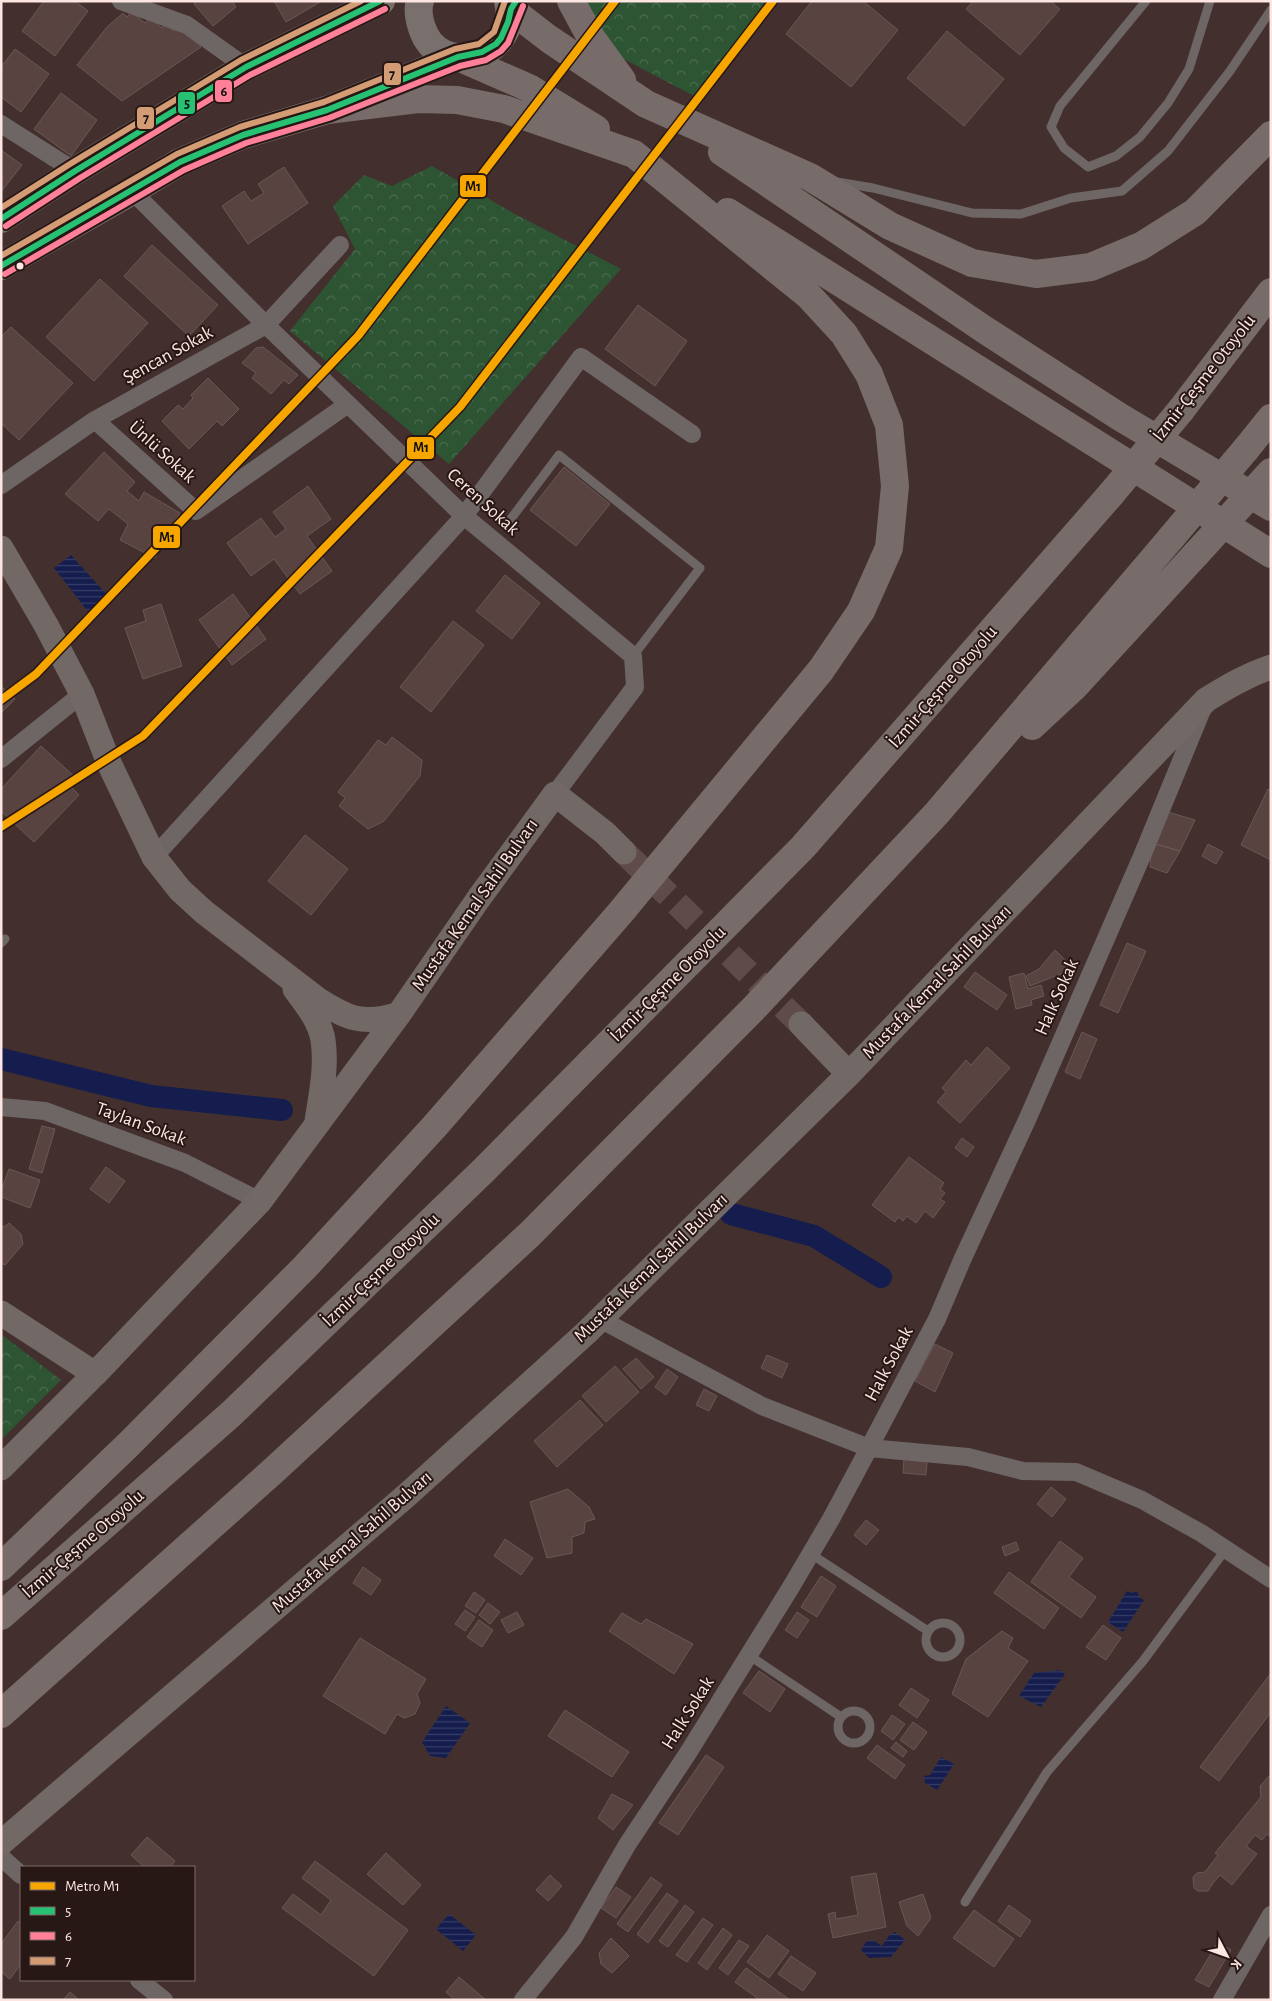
<svg xmlns="http://www.w3.org/2000/svg" width="1272" height="2001" font-family="'Alegreya Sans',sans-serif">
	<defs>
		<pattern id="park-crowns" width="20" height="18" patternUnits="userSpaceOnUse" patternTransform="scale(1.25)"><rect width="20" height="18" fill="#2d5433"/><path d="M2 6a3 3 0 1 1 6 0M12 15a3 3 0 1 1 6 0" fill="none" stroke="#4c6d50"/></pattern>
		<pattern id="water-rules" width="6" height="5" patternUnits="userSpaceOnUse" patternTransform="scale(1.25)"><rect width="6" height="5" fill="#141d4d"/><path d="M0 2.5h6" fill="none" stroke="#373e66"/></pattern>
	</defs>
	<rect width="100%" height="100%" fill="#43302e"/>
	<path fill="url(#park-crowns)" d="M584 1H767L694 96 616 55Z
		M432 166 513 213 621 269 449 464 290 331 355 249 333 206 364 175 392 186Z
		M1 1334 61 1380 1 1440Z"/>
	<path fill="url(#water-rules)" d="M71 555 109 597 89 613 54 568Z
		M1127 1591 1131 1593 1137 1591 1139 1597 1144 1600 1123 1632 1108 1622Z
		M1060 1670 1065 1674 1041 1707 1019 1696 1034 1673Z
		M446 1706 470 1723 446 1758 430 1756 422 1742Z
		M941 1757 954 1764 937 1790 925 1783 924 1776 930 1775Z
		M449 1914 476 1935 463 1951 436 1929Z
		M895 1932 905 1940 891 1957 869 1958 861 1950 866 1942 873 1940 882 1946 889 1936Z"/>
	<g fill="none" stroke-linecap="round" stroke-linejoin="round">
		<path stroke="#141d4d" stroke-width="22" d="M1 1059 151 1096 282 1110
			M731 1214 814 1236 881 1277"/>
	</g>
	<path fill="#594341" stroke="#685856" d="M44 1H75L88 11 55 56 22 31Z
		M197 1H232L236 7 213 26 194 4Z
		M274 1H322L286 22Z
		M812 1H863L898 30 851 87 786 34Z
		M973 1H1050L1060 9 1020 55 966 9Z
		M131 12 145 23 150 18 162 28 164 24 174 31 177 26 201 47 122 101 77 65 107 27 123 13 127 17Z
		M947 31 1004 79 964 126 907 78Z
		M15 49 49 74 21 112 1 97V67Z
		M61 93 97 120 71 156 34 129Z
		M1 150 22 165 1 192Z
		M284 167 308 203 248 244 222 206 244 191 251 201 264 193 258 184Z
		M152 245 218 305 189 336 124 276Z
		M100 279 148 323 94 381 46 337Z
		M638 305 687 341 655 386 605 349Z
		M11 327 73 383 19 440 1 423V337Z
		M263 347 298 375 289 384 284 380 271 394 252 378 256 373 242 363 256 348Z
		M208 378 239 409 222 426 217 421 189 449 162 421 178 405 183 409 193 398 191 395Z
		M104 452 135 482 127 491 139 501 144 492 180 513 155 558 120 540 128 524 109 509 98 521 65 494Z
		M564 467 610 504 576 546 530 510Z
		M308 486 331 519 307 536 332 571 300 594 274 559 251 576 227 543 261 518 275 537 286 529 273 512Z
		M505 575 540 603 512 639 476 611Z
		M233 594 266 639 232 665 199 620Z
		M161 604 182 666 143 679 125 628 146 621 143 610Z
		M453 621 484 645 431 712 400 687Z
		M1 686 15 699 1 713Z
		M392 737 422 760 420 776 384 821 368 829 339 806 345 798 338 792 378 740 386 745Z
		M41 746 76 778 69 785 79 795 34 842 1 811V789Z
		M1268 789 1271 791V860L1241 845Z
		M1168 812 1195 820 1180 851 1152 843Z
		M305 835 348 869 311 915 268 881Z
		M1152 843 1180 851 1167 873 1150 867Z
		M1208 844 1223 852 1216 864 1202 856Z
		M1127 943 1146 951 1118 1013 1100 1005Z
		M1055 950 1066 961 1068 971 1030 986 1026 976 1039 969Z
		M975 972 1007 995 997 1010 964 987Z
		M1024 973 1028 989 1041 985 1044 996 1031 1000 1032 1005 1016 1009 1009 977Z
		M1082 1032 1097 1039 1080 1079 1065 1072Z
		M987 1047 1010 1068 960 1123 937 1102 946 1092 942 1088 966 1060 971 1065Z
		M42 1126 55 1129 42 1173 29 1169Z
		M962 1138 974 1147 967 1157 955 1148Z
		M909 1157 944 1183 940 1189 945 1193 940 1199 945 1202 933 1218 925 1211 916 1223 907 1216 903 1221 898 1217 895 1222 872 1205Z
		M106 1167 125 1181 109 1203 90 1189Z
		M9 1169 40 1180 30 1208 1 1197V1191Z
		M9 1223 21 1234 23 1244 5 1265 1 1263V1225L4 1227Z
		M935 1344 953 1353 935 1392 915 1381Z
		M767 1355 788 1364 782 1378 761 1368Z
		M636 1358 654 1377 641 1389 623 1369Z
		M615 1366 639 1392 606 1422 582 1396Z
		M667 1369 678 1377 666 1395 655 1387Z
		M704 1389 717 1396 709 1411 696 1405Z
		M580 1400 603 1425 557 1467 534 1441Z
		M904 1459 927 1462 926 1475 903 1473Z
		M1051 1487 1066 1499 1052 1517 1037 1504Z
		M568 1489 589 1507 595 1519 585 1522 584 1533 572 1537V1553L547 1558 530 1502Z
		M866 1520 879 1530 866 1545 854 1535Z
		M505 1539 533 1558 521 1575 494 1556Z
		M1060 1541 1083 1558 1069 1577 1096 1597 1081 1618 1031 1582Z
		M1016 1542 1019 1550 1005 1556 1002 1547Z
		M363 1567 381 1580 371 1595 353 1583Z
		M1009 1572 1059 1608 1044 1629 994 1593Z
		M821 1576 836 1586 817 1617 801 1607Z
		M474 1592 485 1600 476 1613 465 1606Z
		M488 1603 500 1612 490 1624 479 1615Z
		M465 1610 475 1617 465 1631 455 1624Z
		M517 1612 524 1625 508 1633 501 1620Z
		M797 1612 809 1620 797 1638 785 1630Z
		M622 1613 641 1624 646 1619 693 1644 674 1674 609 1631Z
		M479 1620 493 1630 482 1647 467 1637Z
		M1103 1625 1121 1638 1106 1660 1086 1647Z
		M1002 1631 1013 1638 1008 1648 1028 1661 988 1717 952 1694 966 1659Z
		M360 1638 426 1679 417 1694 420 1703 415 1714 404 1718 397 1714 385 1734 323 1696Z
		M759 1671 785 1689 770 1712 743 1693Z
		M1271 1673V1712L1219 1781 1200 1767Z
		M911 1688 929 1700 917 1718 899 1705Z
		M565 1710 629 1752 612 1777 548 1736Z
		M892 1715 905 1724 893 1740 881 1731Z
		M913 1722 927 1732 914 1750 900 1740Z
		M896 1742 907 1751 903 1757 891 1748Z
		M877 1745 905 1765 895 1779 867 1758Z
		M706 1755 724 1767 678 1835 659 1823Z
		M1271 1774V1837L1267 1834 1262 1840 1255 1835 1246 1846 1257 1854 1232 1885 1220 1875 1213 1883 1208 1891H1198L1194 1888 1193 1877 1197 1873 1205 1872 1218 1855 1215 1853 1261 1797 1260 1786Z
		M612 1794 633 1805 613 1830 598 1818Z
		M147 1837 175 1861 170 1867H144L131 1855Z
		M386 1853 421 1885 403 1905 367 1874Z
		M315 1861 408 1930 374 1976 282 1908 293 1894 321 1915 331 1900 302 1878Z
		M876 1873 886 1927 833 1938 828 1914 835 1912 836 1919 858 1915 851 1877Z
		M550 1875 562 1886 548 1901 536 1890Z
		M651 1877 662 1885 628 1932 617 1924Z
		M616 1887 631 1897 616 1918 601 1908Z
		M667 1893 678 1901 648 1943 637 1934Z
		M923 1894 931 1918 918 1936 907 1926 899 1902Z
		M685 1905 694 1912 668 1947 659 1941Z
		M1009 1905 1031 1921 1020 1937 998 1921Z
		M974 1910 1014 1939 994 1967 953 1938Z
		M703 1918 713 1925 687 1962 676 1955Z
		M18 1921 21 1924V1964L10 1979 1 1972V1944Z
		M723 1928 732 1935 707 1970 698 1963Z
		M767 1935 789 1951 769 1978 747 1962Z
		M611 1938 629 1956 612 1973 601 1964 599 1953Z
		M739 1940 749 1946 728 1975 719 1968Z
		M1218 1942 1231 1950 1209 1987 1195 1980Z
		M791 1956 816 1973 803 1991 778 1974Z
		M746 1968 790 2000H760L735 1982Z
		M459 1977 486 2000H455L446 1992Z
		M70 1992 79 2000H63Z"/>
	<g fill="none" stroke-linecap="round" stroke-linejoin="round">
		<path stroke="#5f4b49" stroke-width="25" stroke-dasharray="25 12" stroke-linecap="butt" d="M624 852 801 1024"/>
		<path stroke="#6e6665" stroke-width="9" d="M1146 1 1060 106 1051 127 1064 148 1088 167 1116 156 1140 137 1168 103 1189 69 1210 1
			M837 182 873 188 972 213 1021 214 1071 198 1122 191 1168 151 1230 71 1271 10
			M510 520 559 455 700 568 633 656
			M1 943 5 939
			M811 1554 928 1631
			M926 1640a17 17 0 1 1 34 0a17 17 0 1 1-34 0Z
			M750 1656 841 1717
			M838 1727a16 16 0 1 1 32 0a16 16 0 1 1-32 0Z
			M965 1902 1047 1772 1143 1661 1226 1549"/>
		<path stroke="#6e6665" stroke-width="18" d="M121 1 187 25 246 67
			M1 124 75 171
			M132 191 266 325 464 516 633 656 635 687 555 794
			M95 420 196 511 348 404
			M1 485 95 420 266 325 340 245
			M1 759 82 694
			M154 857 464 516 581 357 692 434
			M1 1107 45 1111 185 1163 260 1201
			M600 1319 762 1406 869 1448 968 1457 1023 1471 1076 1472 1142 1500 1201 1533 1271 1579
			M1 1857 21 1875
			M139 1980 164 2000
			M523 2000 574 1937 627 1845 688 1753 791 1587 831 1519 869 1448 937 1319 963 1258 1027 1120 1142 856 1202 710
			M1222 2000 1271 1915"/>
		<path stroke="#726866" stroke-width="25" d="M1 548 46 625 82 694 109 763 154 857 180 890 204 912 317 999C347 1018 363 1026 399 1014
			M295 989C306 1004 320 1021 323 1040 327 1067 321 1095 317 1121
			M801 1024 849 1074
			M1 1313 95 1374
			M1 1468 95 1374 260 1201 399 1014 479 898 555 794 605 833 624 852
			M1 1843 407 1495 587 1332 849 1074 1206 700C1227 687 1247 675 1271 667"/>
		<path stroke="#796f6d" stroke-width="28" d="M420 1C417 10 419 19 422 28 439 81 521 56 508 1
			M1 219 75 171 246 67 381 1
			M1 266 132 191 180 162 243 135 327 110 458 57"/>
		<path stroke="#786c6a" stroke-width="28" d="M571 1 590 36 622 80
			M510 9 549 39 646 104 810 177 890 226 972 263 1036 274 1091 267 1141 246 1195 212 1271 135
			M458 57 529 88 596 129
			M722 152 985 330 1120 417 1271 507
			M728 212 1271 554
			M1181 410 1271 292
			M1246 449 1271 418
			M1032 726 1074 687 1197 553
			M1 1567 129 1444 305 1267 434 1127 621 912 821 670 861 611 889 548 895 486 889 425 869 374 844 334 809 296 634 154 504 109 457 100 418 99 327 110
			M1 1616 231 1414 485 1169 803 847 1112 493
			M1 1714 273 1471 530 1234 755 1007 937 813 1171 538"/>
		<path stroke="#786c6a" stroke-width="28" d="M1112 493 1181 410
			M1171 538 1246 449
			M1197 553 1271 472"/>
		<defs>
			<path id="bus-1" d="M1 219 75 171 246 67 380 1
				M1 266 180 162 243 135 327 110 458 57 482 52 496 44 501 38 508 22 511 9 516 1"/>
			<path id="bus-2" d="M6 226 80 178 250 75 385 9
				M5 274 184 170 246 143 329 118 460 66 486 60 501 51 508 43 523 6"/>
			<path id="bus-3" d="M1 208 70 164 241 60 361 1
				M1 256 177 154 240 127 324 102 455 49 479 44 494 32 505 1"/>
		</defs>
		<use href="#bus-1" stroke="#271715" stroke-width="10"/>
		<use href="#bus-2" stroke="#271715" stroke-width="10"/>
		<use href="#bus-3" stroke="#271715" stroke-width="10"/>
		<use href="#bus-1" stroke="#26c172" stroke-width="6"/>
		<use href="#bus-2" stroke="#ff8098" stroke-width="6"/>
		<use href="#bus-3" stroke="#d39c74" stroke-width="6"/>
		<defs>
			<path id="metro-1" d="M1 700 36 674 358 336 615 1
				M1 827 143 736 460 407 773 1"/>
		</defs>
		<use href="#metro-1" stroke="#271715" stroke-width="11"/>
		<use href="#metro-1" stroke="#f7a600" stroke-width="8"/>
	</g>
	<circle fill="#fde6e2" stroke="#271715" stroke-width="2" cx="20" cy="266" r="4.5"/>
	<g text-anchor="middle" dominant-baseline="central" stroke-width="4" stroke-linejoin="round" paint-order="stroke">
		<g font-size="19" fill="#fde6e2" stroke="#271715">
			<text transform="translate(168 355) rotate(-29)">Şencan Sokak</text>
			<text transform="translate(1204 378) rotate(-52)">İzmir-Çeşme Otoyolu</text>
			<text transform="translate(162 452) rotate(42)">Ünlü Sokak</text>
			<text transform="translate(483 502) rotate(42)">Ceren Sokak</text>
			<text transform="translate(943 687) rotate(-49)">İzmir-Çeşme Otoyolu</text>
			<text transform="translate(475 905) rotate(-55)">Mustafa Kemal Sahil Bulvarı</text>
			<text transform="translate(937 982) rotate(-46)">Mustafa Kemal Sahil Bulvarı</text>
			<text transform="translate(668 984) rotate(-45)">İzmir-Çeşme Otoyolu</text>
			<text transform="translate(1057 997) rotate(-66)">Halk Sokak</text>
			<text transform="translate(141 1124) rotate(20)">Taylan Sokak</text>
			<text transform="translate(651 1268) rotate(-44)">Mustafa Kemal Sahil Bulvarı</text>
			<text transform="translate(381 1270) rotate(-44)">İzmir-Çeşme Otoyolu</text>
			<text transform="translate(889 1364) rotate(-62)">Halk Sokak</text>
			<text transform="translate(352 1542) rotate(-41)">Mustafa Kemal Sahil Bulvarı</text>
			<text transform="translate(83 1544) rotate(-41)">İzmir-Çeşme Otoyolu</text>
			<text transform="translate(688 1713) rotate(-58)">Halk Sokak</text>
		</g>
	</g>
	<g stroke="#271715" stroke-width="2">
		<rect x="383" y="62" width="19" height="24" rx="5" fill="#d39c74"/>
		<rect x="214" y="79" width="19" height="24" rx="5" fill="#ff8098"/>
		<rect x="177" y="91" width="19" height="24" rx="5" fill="#26c172"/>
		<rect x="136" y="106" width="19" height="24" rx="5" fill="#d39c74"/>
		<rect x="459" y="174" width="28" height="24" rx="5" fill="#f7a600"/>
		<rect x="406" y="436" width="29" height="24" rx="5" fill="#f7a600"/>
		<rect x="152" y="525" width="29" height="24" rx="5" fill="#f7a600"/>
	</g>
	<g font-size="14" text-anchor="middle" font-weight="bold" fill="#111">
		<text x="392" y="79">7</text>
		<text x="224" y="96">6</text>
		<text x="187" y="108">5</text>
		<text x="146" y="123">7</text>
		<text x="473" y="191">M1</text>
		<text x="421" y="452">M1</text>
		<text x="167" y="542">M1</text>
	</g>
	<rect width="1272" height="2001" fill="none" stroke="#fde6e2" stroke-width="5"/>
	<rect x="20" y="1866" width="175" height="115" fill="#271715" stroke="#7d6a67"/>
	<rect x="30" y="1882" width="25" height="8" fill="#f7a600" stroke="#7d6a67"/>
	<text x="65" y="1891" font-size="15" fill="#fde6e2">Metro M1</text>
	<rect x="30" y="1907" width="25" height="8" fill="#26c172" stroke="#7d6a67"/>
	<text x="65" y="1916" font-size="15" fill="#fde6e2">5</text>
	<rect x="30" y="1932" width="25" height="8" fill="#ff8098" stroke="#7d6a67"/>
	<text x="65" y="1941" font-size="15" fill="#fde6e2">6</text>
	<rect x="30" y="1957" width="25" height="8" fill="#d39c74" stroke="#7d6a67"/>
	<text x="65" y="1966" font-size="15" fill="#fde6e2">7</text>
	<g transform="translate(1227 1956) rotate(131)" stroke="#271715" stroke-width="4" paint-order="stroke">
	<path d="M0-4L9 19L0 12L-9 19Z" fill="#fde6e2"/>
	<text y="-8" font-size="14" font-weight="bold" text-anchor="middle" fill="#fde6e2">K</text>
	</g>
</svg>
